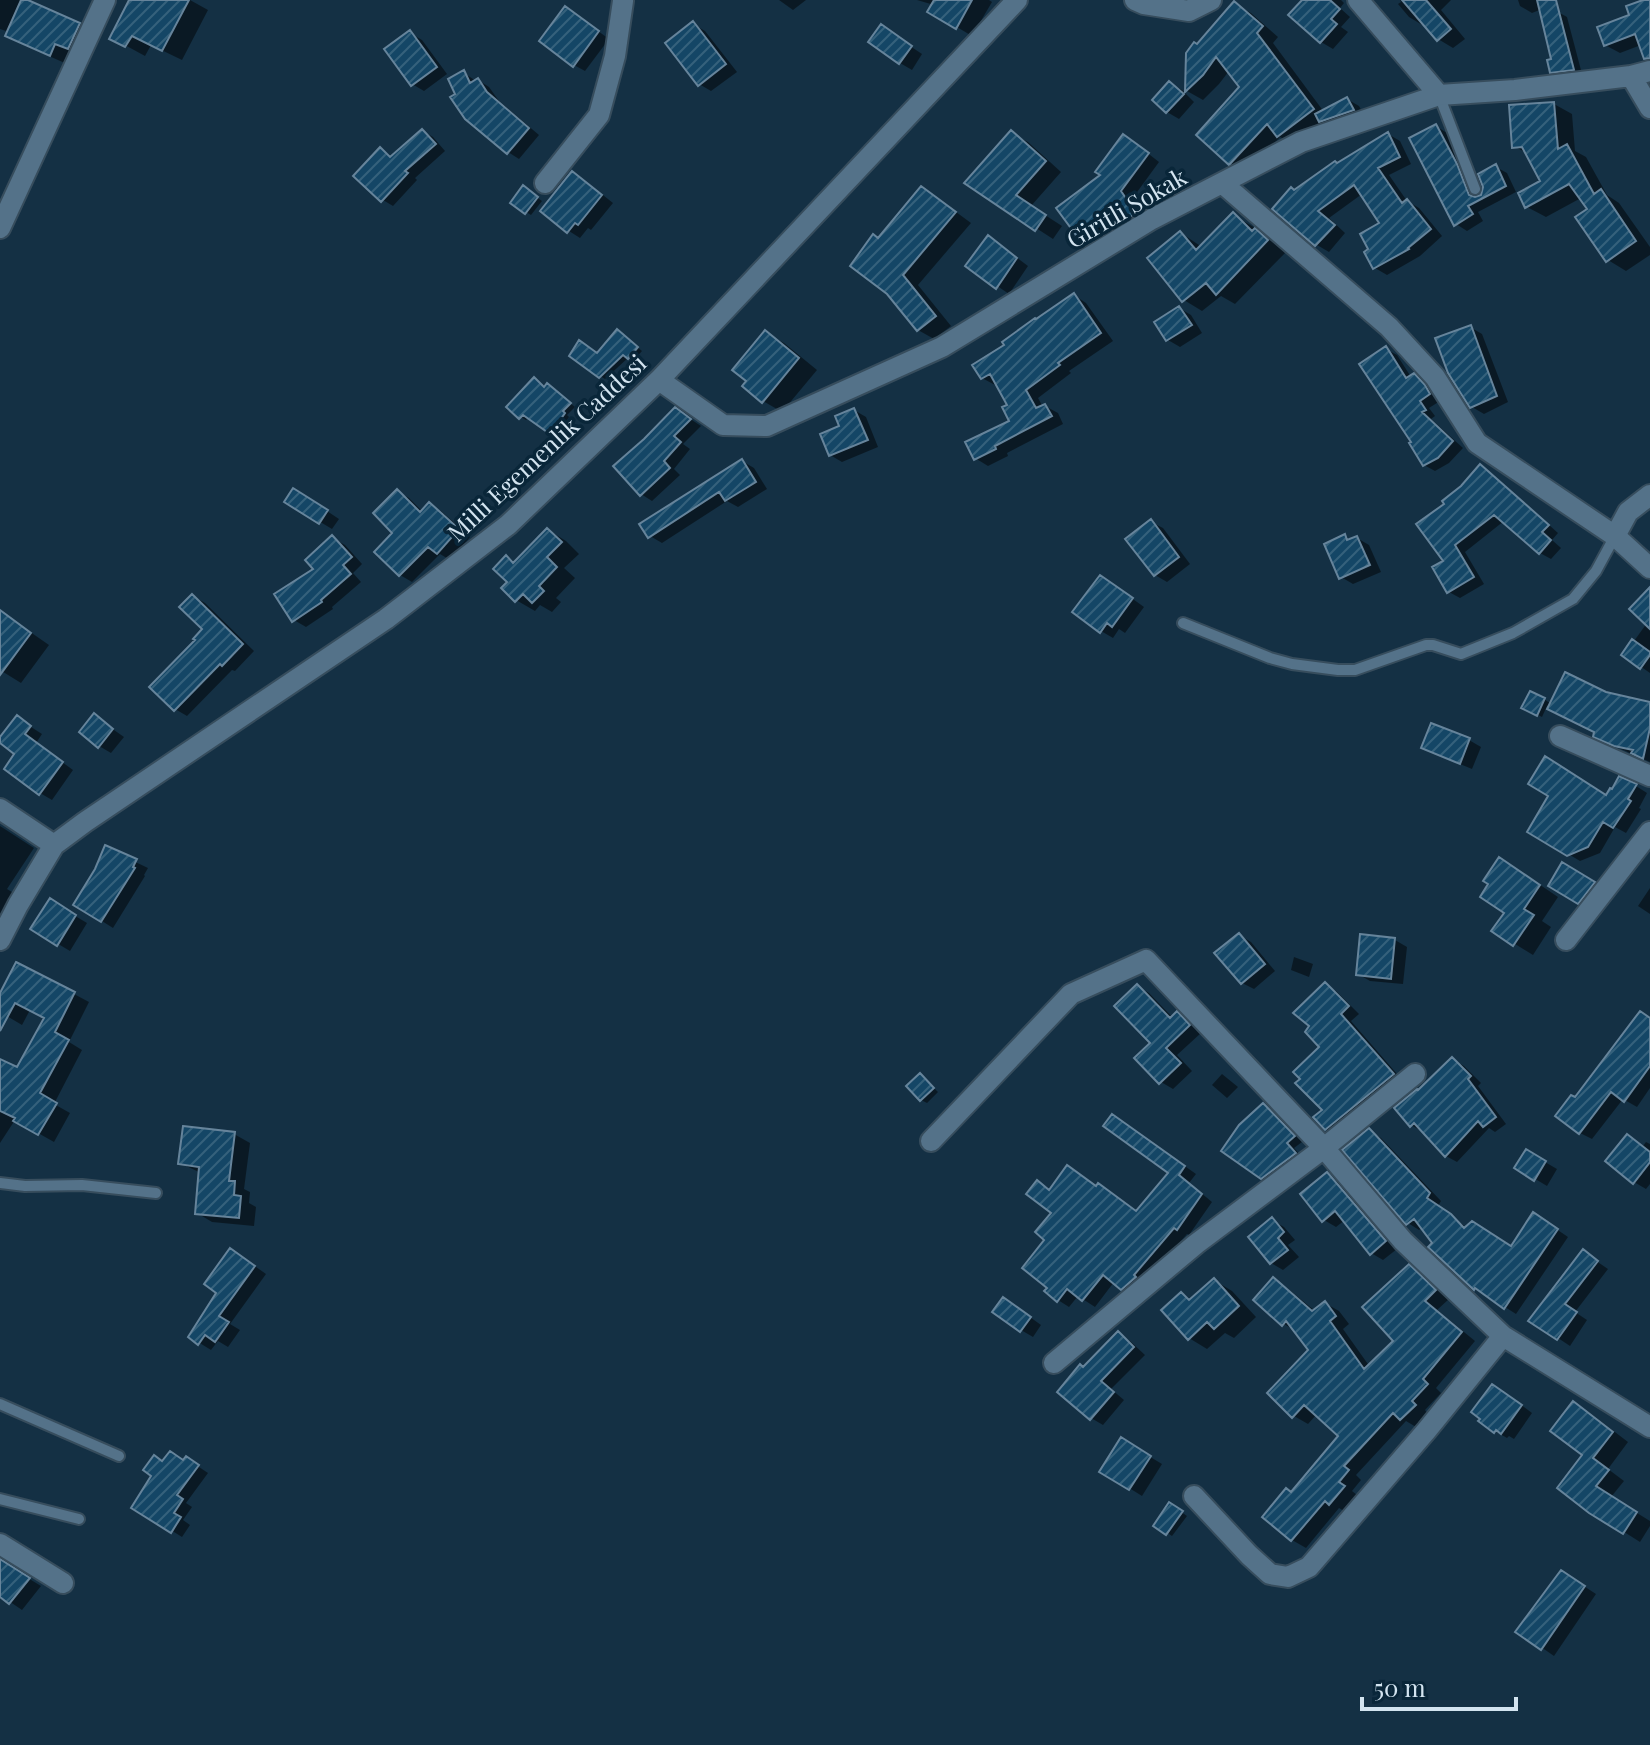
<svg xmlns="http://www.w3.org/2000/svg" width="1650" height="1745" font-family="'Playfair Display',serif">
	<defs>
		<pattern id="building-hatch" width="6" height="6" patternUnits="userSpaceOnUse" patternTransform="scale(2)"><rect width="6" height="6" fill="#144666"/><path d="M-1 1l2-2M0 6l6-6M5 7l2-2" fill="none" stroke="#35617c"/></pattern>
	</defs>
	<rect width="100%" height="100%" fill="#143044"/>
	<path fill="#0007" d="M0 0H23L79 24 95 34 67 64 24 45 8 36 9 32 0 29Z
		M131 0H190L208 10 182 60 151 45 145 56 112 38Z
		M779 0H806L793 10Z
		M917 0H989L992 2 972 36 930 11 934 5Z
		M1304 0H1341L1344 3 1340 8 1350 17 1341 27 1348 32 1333 49 1321 42 1291 15Z
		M1400 0H1451L1441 10 1465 39 1453 48 1438 39 1424 26 1409 17 1398 4 1401 2Z
		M1518 0H1550L1552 5 1532 13 1520 6Z
		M1649 0 1650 55 1641 45 1620 53 1605 45Z
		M1234 4 1251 13 1278 37 1273 43 1324 112 1347 99 1359 106 1365 117 1333 128 1325 123 1295 145 1280 137 1246 173 1230 163 1242 88 1229 71 1219 84 1203 100 1187 91 1188 54 1198 46Z
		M1558 12 1567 17 1582 74 1561 77 1552 71Z
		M576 15 609 39 585 71 574 65Z
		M693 24 705 31 737 72 711 91 699 84Z
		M410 33 422 40 447 74 424 91 412 84Z
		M892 34 922 54 912 70 900 63Z
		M464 73 476 81 478 80 489 87 499 101 539 135 519 159 508 152Z
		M1170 83 1182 90 1194 102 1179 119 1167 112Z
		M1554 104 1572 114 1575 151 1586 157 1607 195 1619 203 1650 247V255L1626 271 1608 260 1589 209 1581 198 1546 217 1527 207 1543 182 1528 154 1514 146Z
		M1436 126 1447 133 1468 172 1478 198 1482 196 1496 167 1507 173 1516 192 1478 212 1483 221 1467 231 1456 224Z
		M423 131 433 137 445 151 415 178 417 180 393 206 383 200 380 150 393 157Z
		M1011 133 1028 142 1061 172 1031 206 1062 226 1053 239 967 183Z
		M1388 134 1400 141 1411 164 1389 175 1407 201 1419 208 1442 236 1420 256 1387 275 1375 268 1382 224 1362 194 1329 218 1345 233 1329 252 1317 245 1275 209 1295 192Z
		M1136 144 1159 162 1132 199 1147 221 1126 233 1112 224 1089 240 1077 233 1103 175Z
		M572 174 584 180 613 203 591 230 588 228 580 238 569 231 543 210Z
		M921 189 937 198 971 223 918 285 951 326 934 339 918 330 878 240Z
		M528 191 542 201 531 215 526 212Z
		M1233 215 1252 226 1286 252 1235 304 1221 296 1202 311 1184 300 1181 233 1202 247Z
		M1000 245 1028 266 1009 294 968 266Z
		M1074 295 1086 303 1113 341 1069 371 1071 373 1038 398 1043 407 1045 406 1058 413 1063 424 1007 453 1008 456 988 466 975 458 1012 422 1010 406 998 384 995 385 982 378Z
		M1179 308 1191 315 1202 333 1180 347 1168 340Z
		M1470 327 1482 334 1508 402 1484 414 1472 407Z
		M765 333 784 343 817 370 782 412 763 401Z
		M623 335 642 351 634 360 629 357 605 379 600 376 597 354Z
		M1386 349 1397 355 1411 377 1414 375 1425 382 1440 401 1429 408 1435 416 1431 419 1463 448 1449 463 1435 471 1424 465 1414 442Z
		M534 379 545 388 552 389 575 407 567 415 569 417 556 436 529 417 526 420 521 417Z
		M854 410 866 417 878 447 842 462 830 455 842 427Z
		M686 416 701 426 683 444 690 449 674 469 680 475 652 501 641 494 616 467Z
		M742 461 754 468 767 489 738 507 727 501 662 543 650 536Z
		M1480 467 1491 473 1558 533 1552 540 1561 548 1551 559 1540 553 1504 521 1465 552 1484 584 1460 598 1449 592 1446 562V504Z
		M397 491 409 498 423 512 429 505 441 511 470 537 450 560 440 554 412 582 400 575 395 533Z
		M306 497 339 519 332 529 287 502Z
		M1151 522 1163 528 1190 564 1167 582 1155 575Z
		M548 530 566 541 579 554 564 568 575 578 556 598 561 602 552 612 540 605 535 611 516 600 510 582 506 558 515 563Z
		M1345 537 1352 540 1357 538 1369 545 1381 572 1353 584 1341 577Z
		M333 538 345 545 362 564 353 573 361 582 332 607 333 609 306 627 294 620 316 569Z
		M1112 584 1144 607 1125 633 1119 629 1113 638 1101 631Z
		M1650 591V673L1624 655 1647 623Z
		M193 596 205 603 254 651 235 671 232 670 187 716 175 709 205 629Z
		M0 611 49 645 21 683 0 670Z
		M1544 699 1551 704H1650V762L1610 744 1596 732 1547 706 1542 717 1524 708Z
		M94 716 124 737 111 753 99 746Z
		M17 718 42 734 36 743 73 770 52 800 40 793 17 754 0 741Z
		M1432 725 1469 740 1481 747 1472 769 1436 754 1424 747Z
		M1636 786 1647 793 1639 808 1641 809 1626 833 1615 827 1600 853 1580 861 1530 831Z
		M0 826 34 848 7 889 20 897 0 937Z
		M106 848 148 868 144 875 145 876 113 928 75 904 96 870Z
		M1563 865 1605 890 1591 909 1551 885Z
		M1518 870 1558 897 1542 921 1551 927 1533 955 1494 931 1506 912Z
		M1650 888V914L1638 906Z
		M50 901 87 923 70 951 33 929Z
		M1239 935 1251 942 1275 971 1254 989 1242 983Z
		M1362 937 1395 940 1407 947 1403 984 1370 981 1358 974Z
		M1294 957 1313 964 1309 977 1291 970Z
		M1325 984 1336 991 1359 1014 1351 1021 1404 1082 1338 1135 1326 1129Z
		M1137 986 1149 993 1173 1018 1177 1014 1189 1021 1201 1033 1177 1055 1192 1071 1173 1089 1161 1082 1152 1043Z
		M74 994 89 1002 69 1042 82 1050 54 1104 70 1113 54 1142 15 1120 0 1143V1061L18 1070 46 1018 30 1010 22 1025 0 1012V998Z
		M1650 1019V1088L1637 1107 1623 1099 1592 1139 1580 1133 1575 1099Z
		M1452 1059 1464 1066 1481 1083 1478 1086 1506 1124 1495 1132 1489 1128 1457 1162 1446 1156 1423 1132 1411 1125 1417 1092Z
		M1222 1074 1238 1087 1227 1098 1212 1085Z
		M925 1079 938 1092 927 1103 921 1100Z
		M1264 1105 1272 1110 1302 1142 1294 1148 1303 1158 1270 1182 1262 1178Z
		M1124 1123 1196 1174 1189 1183 1212 1202 1189 1235 1187 1234 1134 1295 1114 1282 1095 1307 1078 1296 1069 1307 1058 1300 1049 1288 1046 1239 1054 1213 1037 1183 1051 1191 1097 1188 1099 1185 1138 1212 1171 1172Z
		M1369 1131 1381 1138 1441 1201 1438 1206 1467 1228 1512 1248 1546 1222 1568 1237 1516 1314 1475 1288 1423 1227 1419 1230 1408 1223Z
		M234 1134 250 1143 244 1189 250 1192 249 1203 256 1207 254 1226 212 1222 197 1213 201 1173 180 1163Z
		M1627 1136 1643 1146 1646 1142 1650 1144V1184L1646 1189 1634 1182Z
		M1526 1151 1557 1169 1547 1186 1517 1168Z
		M1327 1174 1339 1181 1397 1249 1383 1260 1371 1253 1345 1220 1336 1227 1324 1220Z
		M1272 1220 1284 1227 1295 1240 1288 1245 1299 1257 1283 1270 1271 1263 1250 1237Z
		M1583 1252 1608 1269 1575 1312 1587 1320 1570 1346 1531 1320Z
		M242 1257 266 1274 230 1324 240 1330 228 1347 218 1341 211 1350 190 1337Z
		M1409 1267 1423 1275 1449 1299 1437 1310 1475 1341 1436 1388 1441 1393 1425 1410 1428 1414 1416 1427 1406 1421 1356 1475 1361 1480 1352 1491 1357 1495 1344 1511 1339 1508 1306 1548 1292 1540 1265 1517 1293 1494 1341 1436 1317 1414 1308 1424 1294 1416 1311 1351 1296 1331 1284 1324 1273 1280 1287 1288 1315 1311 1325 1303 1339 1311 1349 1324 1343 1329 1370 1367 1395 1341Z
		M1214 1280 1232 1291 1256 1317 1234 1338 1225 1333 1207 1349 1189 1338 1181 1294 1192 1300Z
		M1016 1307 1041 1325 1033 1337 1021 1330Z
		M1118 1334 1130 1341 1145 1355 1111 1389 1124 1400 1103 1425 1091 1418 1084 1369Z
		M1505 1393 1532 1413 1514 1439 1509 1436 1507 1438 1495 1431Z
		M1573 1404 1590 1413 1628 1442 1608 1469 1624 1481 1611 1497 1650 1521V1526L1640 1542 1591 1511 1585 1455Z
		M1122 1440 1162 1464 1142 1496 1102 1471Z
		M184 1462 196 1465 208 1473 186 1503 192 1507 183 1520 190 1525 182 1537 134 1507 163 1463Z
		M1170 1504 1187 1516 1172 1536 1156 1525Z
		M0 1561 41 1586 22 1610 0 1595Z
		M1573 1579 1596 1594 1554 1656 1518 1631Z"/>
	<path fill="url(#building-hatch)" stroke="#66849b" stroke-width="2" d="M21 0H28L80 23 68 49 55 44 50 56 5 36Z
		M129 0H189L162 51 132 36 125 47 109 39Z
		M934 0H972L956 29 927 12Z
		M1302 0H1330L1340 9 1331 19 1337 24 1320 43 1288 15Z
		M1402 0H1426L1451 29 1437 41Z
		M1537 0H1556L1574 70 1550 73 1547 60 1551 59Z
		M1643 0H1650V58L1644 59 1635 34 1604 46 1597 27 1629 15 1626 6Z
		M1234 1 1263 26 1257 33 1314 109 1277 137 1267 124 1229 165 1196 135 1239 87 1216 57 1203 75 1185 92 1186 53 1194 42 1197 44Z
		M565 6 599 31 573 67 539 41Z
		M693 21 726 64 698 86 665 43Z
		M881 24 912 46 899 64 868 42Z
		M410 30 437 67 411 86 384 49Z
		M464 70 470 83 478 78 487 92 529 128 507 154 465 119 450 97 455 94 448 79Z
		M1169 81 1184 94 1166 113 1152 100Z
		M1347 97 1354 110 1319 122 1315 114Z
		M1554 102 1558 149 1567 144 1594 194 1601 189 1636 241 1606 262 1575 217 1587 209 1569 184 1525 208 1518 193 1540 181 1522 147 1512 148 1509 105Z
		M1436 124 1457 164 1469 195 1475 197 1481 195 1483 187 1478 174 1496 164 1506 186 1468 206 1473 214 1454 226 1409 138Z
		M422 129 436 144 405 171 408 173 381 202 353 176 380 147 390 157Z
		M1011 130 1046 161 1016 195 1046 215 1035 231 964 183Z
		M1388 132 1400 157 1378 168 1402 203 1407 199 1431 229 1408 248 1409 249 1373 269 1364 252 1368 249 1360 234 1379 223 1354 185 1318 211 1335 225 1315 246 1272 209 1291 187 1294 190 1335 161 1337 163Z
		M1123 134 1149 153 1121 191 1136 213 1113 228 1104 215 1076 235 1056 208 1100 175 1095 172Z
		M572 171 602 195 578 225 575 223 567 233 540 211Z
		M523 185 538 197 525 214 510 203Z
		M921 186 956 212 903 275 936 316 917 331 887 294 850 266 873 234 878 238Z
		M1233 212 1252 231 1255 228 1268 240 1216 295 1206 283 1182 302 1147 258 1180 231 1196 250Z
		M988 235 1017 258 996 289 965 266Z
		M1074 293 1101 333 1058 363 1060 365 1026 390 1036 408 1045 404 1052 416 995 446 996 449 974 460 965 442 1009 421 1002 407 1007 405 990 374 981 379 972 365 1004 345 1002 342 1035 318 1036 319Z
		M1179 306 1192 325 1166 341 1154 322Z
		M1471 325 1497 396 1470 408 1448 373 1435 338Z
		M617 329 638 347 628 359 623 355 599 378 569 356 579 340 597 353Z
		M765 330 799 358 762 403 742 386 746 381 732 370Z
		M1386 346 1406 378 1414 373 1425 385 1430 394 1420 401 1426 410 1422 412 1453 441 1438 458 1423 466 1409 443 1411 442 1359 364Z
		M534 377 544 387 547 383 571 403 563 411 565 413 550 434 523 415 519 419 506 407Z
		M675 407 691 419 674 436 681 442 664 461 670 468 640 496 613 466 644 439Z
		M854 408 868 440 829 456 820 434 839 426 835 416Z
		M742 459 756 482 725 501 719 492 648 538 639 524Z
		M1480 464 1549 525 1542 532 1551 540 1539 554 1494 515 1455 545 1474 577 1447 593 1432 567 1443 561 1416 524 1444 504 1442 501 1461 486Z
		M293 488 328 510 319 524 284 502Z
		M397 489 420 512 429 502 459 529 437 554 428 547 399 576 374 552 392 533 373 513Z
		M1151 519 1179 557 1154 576 1125 539Z
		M547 528 562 542 547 557 557 567 539 586 544 591 532 603 523 594 515 602 501 588 507 582 493 569 506 555 513 563Z
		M1345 534 1347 540 1357 536 1370 565 1339 579 1324 544Z
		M332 535 352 557 343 565 351 574 321 600 322 602 292 622 274 594 313 569 305 560Z
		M1100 575 1133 598 1112 627 1107 623 1100 633 1072 612Z
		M1650 587V629L1629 609Z
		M192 594 243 644 222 666 220 664 174 711 149 687 195 640 193 639 202 629 179 607Z
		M0 610 31 633 0 675Z
		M1632 639 1650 652V655L1640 669 1621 655Z
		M1565 672 1606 692 1650 702V728L1643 759 1631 753 1633 750 1614 746 1593 737 1594 732 1547 709Z
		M1530 691 1545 698 1537 716 1521 708Z
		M94 713 113 729 98 748 79 732Z
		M17 715 31 726 25 734 63 762 39 795 4 769 14 754 0 743V737Z
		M1431 723 1470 738 1460 764 1421 748Z
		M1545 756 1606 795 1610 788 1612 789 1619 776 1637 784 1628 799 1631 801 1613 828 1603 822 1588 847 1567 856 1527 832 1548 796 1528 784Z
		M105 845 137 859 133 867 135 868 101 922 73 905 95 869Z
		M1499 857 1540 885 1524 909 1534 915 1513 946 1491 931 1504 913 1480 897 1488 884 1483 881Z
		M1562 862 1595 882 1578 904 1548 886Z
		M50 898 76 915 57 946 30 929Z
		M1239 933 1265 964 1241 984 1214 953Z
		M1360 934 1395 938 1391 979 1356 975Z
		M16 962 75 992 55 1032 69 1040 40 1093 57 1103 38 1135 13 1121 15 1118 0 1111V1059L17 1067 44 1018 15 1003 0 1031V993Z
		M1325 982 1349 1006 1341 1014 1394 1074 1325 1130 1313 1117 1322 1110 1295 1083 1300 1079 1293 1072 1319 1047 1305 1032 1309 1026 1293 1013Z
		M1137 984 1170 1018 1177 1011 1190 1025 1166 1048 1181 1063 1159 1084 1134 1058 1150 1043 1114 1006Z
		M1640 1011 1650 1018V1066L1624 1102 1611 1092 1579 1134 1555 1116 1571 1095 1575 1097Z
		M1452 1057 1471 1076 1468 1079 1496 1117 1483 1127 1478 1121 1445 1157 1414 1123 1410 1127 1394 1108 1417 1089 1418 1090Z
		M920 1073 934 1088 920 1101 906 1086Z
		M1263 1103 1295 1136 1287 1143 1296 1153 1261 1179 1221 1151 1239 1125Z
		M1112 1114 1185 1166 1179 1175 1202 1194 1177 1230 1174 1228 1134 1275 1136 1277 1121 1290 1103 1275 1082 1301 1067 1289 1057 1302 1044 1291 1047 1288 1022 1268 1044 1240 1035 1232 1051 1213 1026 1194 1037 1180 1049 1190 1067 1165 1096 1186 1098 1183 1136 1211 1168 1173 1103 1126Z
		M183 1126 235 1132 229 1181H235L234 1195 241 1196 239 1218 195 1214 199 1167 178 1164Z
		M1369 1128 1430 1193 1427 1198 1451 1214 1464 1228 1472 1221 1511 1246 1533 1212 1558 1229 1504 1309 1475 1288 1474 1290 1428 1247 1432 1243 1414 1219 1406 1225 1342 1150Z
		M1627 1134 1650 1152V1162L1633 1184 1605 1161Z
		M1526 1149 1546 1161 1534 1181 1514 1168Z
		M1327 1172 1386 1241 1370 1255 1335 1211 1322 1222 1300 1194Z
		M1272 1217 1284 1232 1278 1238 1288 1250 1270 1264 1248 1237Z
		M230 1248 255 1266 219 1316 229 1322 215 1342 205 1335 198 1345 188 1337 216 1293 204 1284Z
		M1583 1249 1598 1261 1565 1304 1577 1312 1557 1340 1528 1321Z
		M1409 1264 1436 1290 1425 1301 1462 1332 1423 1379 1428 1384 1412 1401 1416 1405 1400 1420 1393 1413 1344 1466 1349 1470 1339 1482 1345 1486 1329 1505 1325 1501 1291 1541 1262 1517 1286 1488 1291 1492 1338 1436 1304 1405 1292 1418 1267 1393 1308 1350 1286 1321 1282 1326 1253 1300 1273 1277 1312 1311 1325 1301 1336 1316 1330 1321 1364 1369 1393 1341 1362 1307Z
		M1214 1278 1239 1306 1214 1329 1207 1322 1188 1340 1161 1310 1181 1292 1189 1300Z
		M1003 1297 1031 1317 1020 1332 992 1312Z
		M1118 1331 1134 1347 1101 1381 1114 1392 1090 1420 1057 1392 1080 1364 1083 1367Z
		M1492 1384 1522 1405 1501 1434 1496 1430 1494 1433 1478 1421 1480 1419 1471 1412Z
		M1573 1401 1613 1432 1593 1458 1609 1470 1596 1486 1637 1512 1623 1534 1589 1513 1557 1488 1582 1455 1550 1431Z
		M1121 1437 1151 1456 1129 1490 1099 1472Z
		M170 1451 183 1460 186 1456 199 1465 177 1495 183 1499 174 1513 181 1517 171 1533 131 1508 151 1476 143 1470 154 1455 162 1461Z
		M1169 1502 1183 1511 1166 1535 1153 1526Z
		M0 1559 30 1578 9 1604 0 1597Z
		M1561 1570 1585 1586 1541 1650 1515 1632Z"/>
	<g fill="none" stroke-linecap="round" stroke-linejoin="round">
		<defs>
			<path id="lane" d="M1439 95 1475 189
				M1183 623 1270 658 1292 664 1338 670H1355L1426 645H1433L1461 654 1513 633 1573 599 1596 571 1615 536
				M0 1183 25 1186 82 1185 156 1193
				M0 1404 119 1456
				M0 1499 79 1519"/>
			<path id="street" d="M1135 0 1144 4 1189 11 1211 0
				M1358 0 1439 95
				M1631 76 1650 108
				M545 183 599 115 615 56 623 1
				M1222 183 1389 327 1435 377 1477 443 1615 536 1650 568
				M0 228 105 0
				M659 380 723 425 767 426 942 347 1152 219 1301 142 1439 95 1515 90 1631 76 1650 71
				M1615 536 1628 512 1650 495
				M1560 736 1650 776
				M0 809 54 845
				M0 940 18 905 54 845 85 822 386 619 508 525 659 380 1017 0
				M1566 940 1650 832
				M931 1141 1071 994 1146 960 1324 1148 1403 1241 1503 1336 1650 1427
				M1054 1363 1196 1244 1324 1148 1415 1074
				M1194 1496 1249 1555 1270 1574 1288 1577 1309 1567 1427 1430 1503 1336
				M0 1544 63 1583"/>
		</defs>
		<use href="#lane" stroke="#374d5d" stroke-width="14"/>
		<use href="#street" stroke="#374d5d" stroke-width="24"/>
		<use href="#lane" stroke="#547289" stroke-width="10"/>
		<use href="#street" stroke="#547289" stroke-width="20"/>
	</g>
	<g text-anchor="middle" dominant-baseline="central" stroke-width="7" stroke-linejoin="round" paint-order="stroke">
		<g font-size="24" fill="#d3e4f0" stroke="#092639">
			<text transform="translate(1126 207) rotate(-30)">Giritli Sokak</text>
			<text transform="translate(546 447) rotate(-43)">Milli Egemenlik Caddesi</text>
		</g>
	</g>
	<path d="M1362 1697v12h154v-12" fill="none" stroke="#d3e4f0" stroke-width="4"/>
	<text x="1374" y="1697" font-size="24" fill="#d3e4f0" stroke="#092639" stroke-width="6" paint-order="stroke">50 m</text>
</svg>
